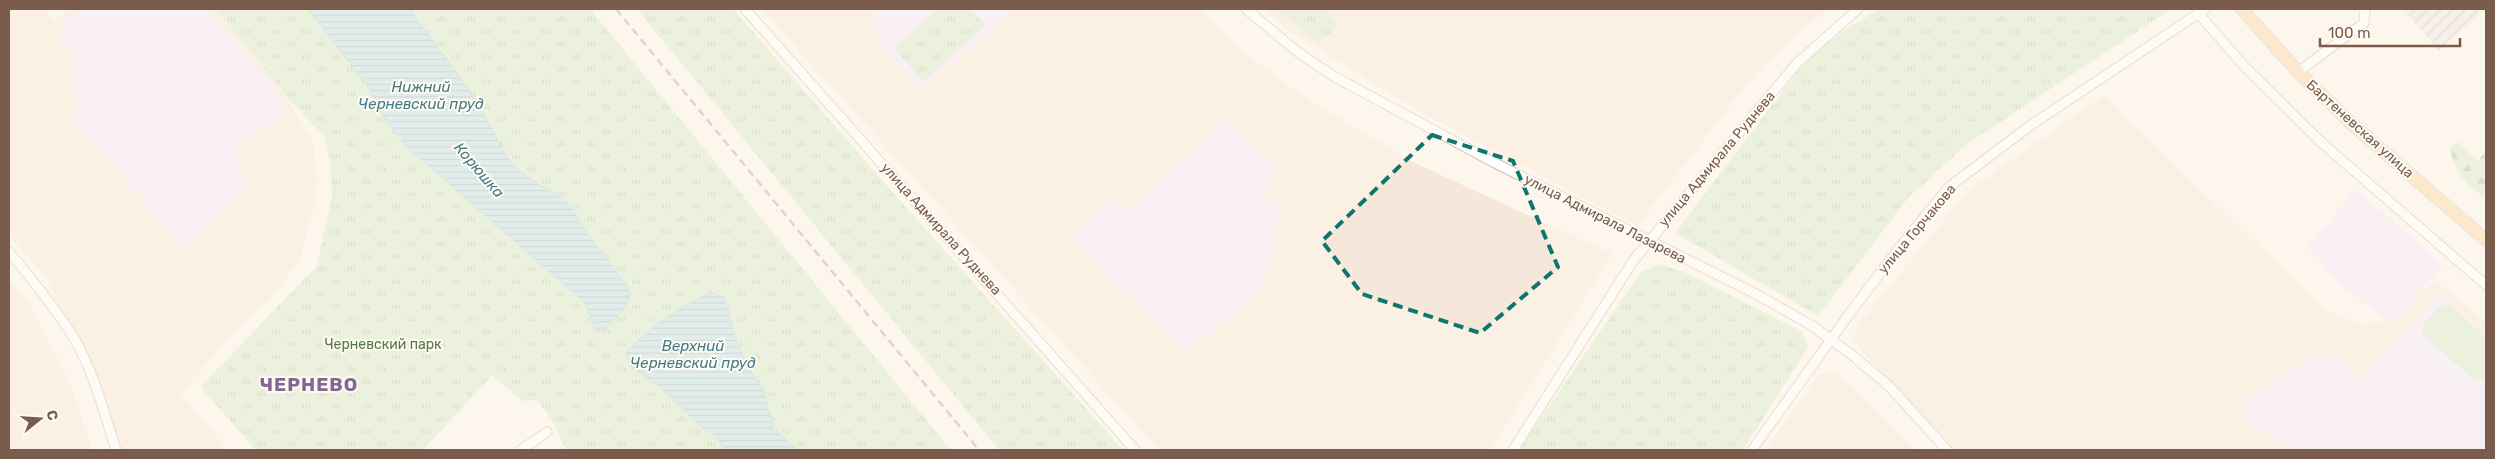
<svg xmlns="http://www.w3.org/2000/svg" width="2495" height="459" font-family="Rubik,sans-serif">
	<defs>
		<pattern id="industrial-furrows" width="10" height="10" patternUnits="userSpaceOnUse" patternTransform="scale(1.25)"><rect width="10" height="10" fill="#efe9e4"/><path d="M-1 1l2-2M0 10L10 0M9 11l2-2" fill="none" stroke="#c7c0bb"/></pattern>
		<pattern id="grass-tufts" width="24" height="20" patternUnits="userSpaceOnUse" patternTransform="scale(1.25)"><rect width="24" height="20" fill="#d8ecc9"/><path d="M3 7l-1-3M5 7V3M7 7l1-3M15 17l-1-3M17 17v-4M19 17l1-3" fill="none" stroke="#b4c2a5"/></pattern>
		<pattern id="forest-firs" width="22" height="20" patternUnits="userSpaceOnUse" patternTransform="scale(1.25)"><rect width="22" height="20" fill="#d8ecc9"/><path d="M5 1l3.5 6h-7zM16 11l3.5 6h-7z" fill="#b4c2a5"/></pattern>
		<pattern id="water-rules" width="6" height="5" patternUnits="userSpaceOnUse" patternTransform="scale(1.25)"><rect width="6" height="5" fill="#bfe3e8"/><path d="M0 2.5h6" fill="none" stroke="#a0bbbe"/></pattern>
	</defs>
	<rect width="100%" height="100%" fill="#fdf6ec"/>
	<path fill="#f5e8da" d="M9 9H44L55 20 69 9H216L289 99 294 111 312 139 317 177 315 205 300 257 276 293 231 336 180 394 228 450H121L102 388 45 276 9 235Z
		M762 9H1201L1239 49 1285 84 1318 106 1415 163 1612 254 1490 450H1159Z
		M1262 9H1830L1804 28 1756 72 1637 226 1417 110 1291 32Z
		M2105 94 2124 116 2326 311 2361 324 2384 322 2436 281 2486 322V450H1956L1865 355 1853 338 1859 324 1967 192Z
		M9 280 30 305 70 383 92 450H9Z
		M1828 372 1839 375 1917 450H1765L1818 376Z"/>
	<path fill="url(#industrial-furrows)" d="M2403 9H2486L2439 51Z"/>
	<path fill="#f3e8fa" d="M81 9H207L288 107 234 153 248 191 183 247 71 117 79 112 71 74 75 58 55 31Z
		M868 9H1008L1010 12 923 89 875 39 879 35 868 21 873 16Z
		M1229 120 1275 169 1259 197 1284 210 1269 242 1276 247 1258 291 1186 354 1130 290 1123 296 1072 235 1113 199 1124 212Z
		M2356 189 2443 265 2391 325 2324 270 2325 264 2307 248Z
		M2440 292 2486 334V450H2294L2246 422 2243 400 2318 353 2334 356 2362 380Z"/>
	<path fill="url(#grass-tufts)" d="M216 9H590L951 450H566L553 421 537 400 522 401 492 375 423 450H256L200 387 317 266 332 195 330 163 324 136 289 99Z
		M637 9H733L895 195 1123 450H999Z
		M938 9H971L986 26 923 82 894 48Z
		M1275 9H1325L1338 26 1319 42Z
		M1879 9H2171L1967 144 1908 198 1818 316 1675 233 1807 59 1842 32Z
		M1660 264 1684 272 1801 331 1808 347 1743 450H1519L1641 272Z"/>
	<path fill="url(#forest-firs)" d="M2458 142 2478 161 2486 150V194L2481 196C2476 189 2471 188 2466 182 2458 173 2451 160 2450 148Z"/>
	<path fill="#d8ecc9" d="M2449 304 2486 337V377L2483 380 2473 379 2422 334 2424 323 2440 306Z"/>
	<path fill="url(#water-rules)" stroke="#a5d3da" d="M308 9H412C415 20 426 31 433 41 450 64 468 88 483 113 494 130 500 150 514 166 538 191 567 188 581 225L627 285 631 294C626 309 614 321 602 332L596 331 585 303 405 145 381 113 369 88Z
		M710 293 724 297 737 342 748 366 763 389 774 429 798 450H724L716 436 702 427 657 385 631 367 626 352C651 327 678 307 710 293Z"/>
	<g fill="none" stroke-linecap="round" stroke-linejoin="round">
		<defs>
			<path id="minor" d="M745 9 1135 450
				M1246 9 1299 53 1335 77 1493 162 1756 294 1811 325 1852 355 1890 387 1947 450
				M2198 13 2244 66 2322 143 2486 285
				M2298 72 2364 23 2365 9
				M9 252C32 279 55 308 74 338 94 373 104 412 116 450
				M521 450 547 432
				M1513 450 1633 261 1797 63 1858 9
				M1752 450 1850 313 1899 248 1949 187 2031 125 2205 9"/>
			<path id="major" d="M2242 9 2298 72 2353 125 2486 240"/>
		</defs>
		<use href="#minor" stroke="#d1beb0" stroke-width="11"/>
		<use href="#major" stroke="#dad1cd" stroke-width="14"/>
		<use href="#minor" stroke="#fff" stroke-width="9"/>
		<use href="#major" stroke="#fbd9a5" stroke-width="11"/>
		<path stroke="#b9a8c9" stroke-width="2.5" stroke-dasharray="8 5" stroke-linecap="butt" d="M616 9 979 450"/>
	</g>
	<path d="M0 0H2495V459H0ZM1432 135 1513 161 1558 267 1480 333 1362 294 1322 241Z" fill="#fdf6ec" fill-opacity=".55" fill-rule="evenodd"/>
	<path fill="none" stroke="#0f766e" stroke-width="4" stroke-dasharray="10 6" stroke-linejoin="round" d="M1432 135 1513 161 1558 267 1480 333 1362 294 1322 241Z"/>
	<g text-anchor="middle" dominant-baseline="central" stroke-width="4" stroke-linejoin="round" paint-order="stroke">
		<g font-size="14" fill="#7a5c4d" stroke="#fffaf3">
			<text transform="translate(2360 129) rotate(42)">Бартеневская улица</text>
			<text transform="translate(1717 159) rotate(-50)">улица Адмирала Руднева</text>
			<text transform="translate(1605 219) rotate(27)">улица Адмирала Лазарева</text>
			<text transform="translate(941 229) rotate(48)">улица Адмирала Руднева</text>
			<text transform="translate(1917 229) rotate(-50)">улица Горчакова</text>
		</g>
		<g font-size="14" fill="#537a41" stroke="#fffaf3">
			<text x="383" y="344">Черневский парк</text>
		</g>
		<g font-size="15" font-style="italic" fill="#437c86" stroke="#fffaf3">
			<text x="421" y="87">Нижний<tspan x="421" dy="17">Черневский пруд</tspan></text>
			<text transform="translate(479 170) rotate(49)">Корюшка</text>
			<text x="693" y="346">Верхний<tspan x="693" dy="17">Черневский пруд</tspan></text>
		</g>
		<g font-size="19" font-weight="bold" letter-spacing="1" fill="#846695" stroke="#fffaf3">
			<text x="309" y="384">ЧЕРНЕВО</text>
		</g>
	</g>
	<rect width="2495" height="459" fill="none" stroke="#7a5c4d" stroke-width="20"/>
	<g transform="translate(40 419) rotate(73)" stroke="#fffaf3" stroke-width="4" paint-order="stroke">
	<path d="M0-4L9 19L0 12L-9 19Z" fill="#7a5c4d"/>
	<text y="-8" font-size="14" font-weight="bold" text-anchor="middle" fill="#7a5c4d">С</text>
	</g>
	<path d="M2320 38v8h140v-8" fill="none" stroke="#7a5c4d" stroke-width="2.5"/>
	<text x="2328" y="38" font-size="15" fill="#7a5c4d" stroke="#fffaf3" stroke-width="4" paint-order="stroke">100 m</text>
</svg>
